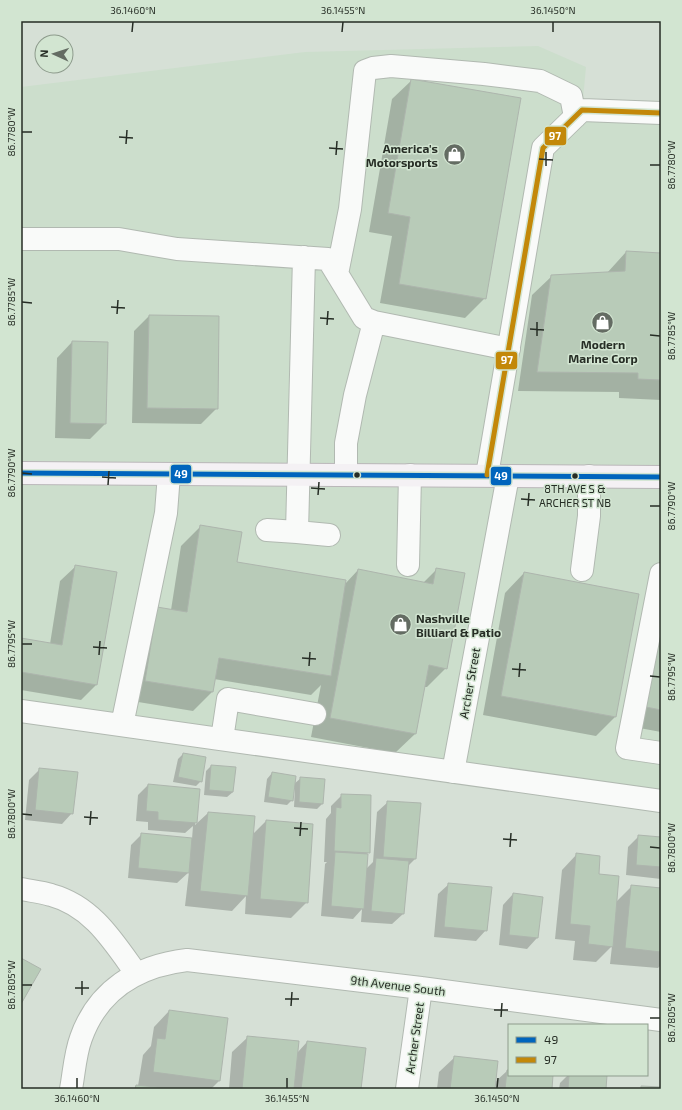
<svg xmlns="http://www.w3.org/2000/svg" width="682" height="1110" font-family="'Exo 2',sans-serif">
	<rect width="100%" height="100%" fill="#d6e0d6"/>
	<path fill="#ccdecc" d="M538 46 586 67 582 110 661 113V801L21 711V87L305 52Z"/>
	<path fill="#0003" d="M412 80 485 298 465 318 380 303 392 236 369 232 392 99Z
		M626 252 661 254V400L619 398V392L518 391 532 295 552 276 607 273Z
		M149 316 217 408 201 424 132 423 134 331Z
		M72 342 105 424 90 439 55 438 57 358Z
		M201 526 236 563 345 584 358 570 423 583 437 569 446 668 427 687H424L415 734 395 753 311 737 321 685 311 695 214 679 212 692 193 711 126 700 138 627 171 610 181 546Z
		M76 566 96 685 81 700 21 690V639L50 644 60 581Z
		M524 573 615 717 596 736 483 715 505 593Z
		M661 588V732L623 725Z
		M183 754 201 781 196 786 173 782 178 759Z
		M211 766 233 792 227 797 204 795 206 771Z
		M40 769 72 813 62 824 25 820 29 780Z
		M272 773 294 784 301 778 322 804 317 809 294 807 295 788 294 787 292 800 287 805 264 802 267 779Z
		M148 785 199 790 195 825 208 813 252 835 266 821 307 902 291 918 245 914 246 896 232 911 185 906 189 872 177 883 128 878 131 845 142 834 192 839 193 826 185 833 148 830V822L136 821 138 795Z
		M342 795 369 852 365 855 366 869 373 862 377 812 388 802 415 859 407 867 403 914 392 924 361 922 362 909 353 919 321 916 325 864 327 862H324L326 819 331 813V806Z
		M639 836 661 838V879L626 875 628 847Z
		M577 854 597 875 616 902 632 886 661 889V965L658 968 610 964 612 946 596 962 573 960 575 941 555 939 562 870Z
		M449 884 486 930 476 941 434 937 438 894Z
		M513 894 542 898 537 938 527 949 499 945 503 905Z
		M169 1011 219 1081 211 1089H133L138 1086 143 1055 151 1046 154 1027Z
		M248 1037 297 1053 307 1042 360 1089H229L232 1052Z
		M455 1057 494 1089H437L439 1072Z
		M507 1071H509V1075H552L551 1089H496V1081Z
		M568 1075H598L605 1089H559L560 1083Z"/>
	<path fill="#b8cbb8" stroke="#adb5ad" d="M411 79 521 98 486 299 399 284 410 217 388 213Z
		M626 251 661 253V380L638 379V373L537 372 551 275 625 271Z
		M149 315 219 316 218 409 147 408Z
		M72 341 108 342 106 424 70 423Z
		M200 525 242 532 237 562 346 580 331 676 219 658 213 692 145 681 157 607 187 612Z
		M75 565 117 572 97 685 21 672V638L62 645Z
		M436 568 465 573 447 669 429 665 416 734 330 718 358 569 433 584Z
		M524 572 639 594 616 717 501 696Z
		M661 601V710L641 706Z
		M183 753 206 757 202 782 178 777Z
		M211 765 236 767 233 792 209 790Z
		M39 768 78 772 73 814 35 810Z
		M272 772 296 776 293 801 268 797Z
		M300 777 325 779 323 804 299 802Z
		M148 784 200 789 197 823 158 820V812L146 811Z
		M341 794 371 795 370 853 334 851 336 807 341 808Z
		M387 801 421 803 416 859 383 857Z
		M208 812 255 816 248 896 200 891Z
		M266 820 313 824 308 903 260 899Z
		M141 833 192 838 189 873 138 868Z
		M638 835 661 837V867L636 865Z
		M335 852 368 854 364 909 331 906Z
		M576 853 600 856 599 874 619 876 613 947 588 944 590 926 570 924Z
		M376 858 409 861 404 914 371 911Z
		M448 883 492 887 487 931 444 927Z
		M631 885 661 888V952L625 948Z
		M513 893 543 897 538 938 509 935Z
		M21 958 41 969 21 1004Z
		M169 1010 228 1018 220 1081 153 1072 157 1038 165 1039Z
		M247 1036 299 1041 294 1089H242Z
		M307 1041 366 1048 361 1089H301Z
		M454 1056 498 1061 495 1089H450Z
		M507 1070H509V1075H553L552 1089H505Z
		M569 1075H607L606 1089H568Z
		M136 1085 177 1089H135Z
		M641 1086 661 1087V1089H641Z"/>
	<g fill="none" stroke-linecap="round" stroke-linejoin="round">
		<defs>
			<path id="minor" d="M21 239H119L177 249 328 259 364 318 374 322 509 349
				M337 274 350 209 365 71 373 68 391 66 484 74 540 81 571 96 575 117
				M346 475V443L355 395 374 322
				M487 475 543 148 582 110 661 113
				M267 530 297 532 304 257
				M297 532 329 535
				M408 565 410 475
				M582 570 589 516V476
				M661 574 627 748 661 753
				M21 711 661 801
				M122 725 166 513 169 474
				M222 739 228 699 315 714
				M453 772 508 476
				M21 889C31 891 42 892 51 895 92 906 113 941 136 973
				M71 1089C74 1073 75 1054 81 1038 98 990 137 966 187 960L421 988 661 1020
				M407 1089 421 988"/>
			<path id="major" d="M21 473 661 477"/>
		</defs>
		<use href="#minor" stroke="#b1b9b1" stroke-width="24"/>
		<use href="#major" stroke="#bab7b9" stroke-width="24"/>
		<use href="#minor" stroke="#f9faf9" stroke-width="22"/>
		<use href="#major" stroke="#f4f1f4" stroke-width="22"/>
		<defs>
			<path id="bus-1" d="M21 473 661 477"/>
			<path id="bus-2" d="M487 475 543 148 582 110 661 113"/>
		</defs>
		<use href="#bus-1" stroke="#d2e5d1" stroke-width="8"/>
		<use href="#bus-2" stroke="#d2e5d1" stroke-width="8"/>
		<use href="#bus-1" stroke="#0065bd" stroke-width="5"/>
		<use href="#bus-2" stroke="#c38809" stroke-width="5"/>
	</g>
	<path fill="none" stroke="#262d25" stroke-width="1.5" d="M132 32 133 22M342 32 343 22M553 32V22M22 132H32M119 137 133 138M126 144 127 130M329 148 343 149M336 155 337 141M539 159 553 160M650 165H660M546 166V152M22 302 32 303M111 307 125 308M117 314 118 300M320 318 334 319M327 325 328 311M530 329 544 330M650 335 660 336M537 336V322M22 473 32 474M102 477 116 478M108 485 109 471M311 488 325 489M318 495 319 482M521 499 535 500M528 506 529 493M650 506H660M22 644H32M93 647 107 648M99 655 100 641M302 658 316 659M309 666 310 652M512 669 526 670M650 676 660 677M519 677 520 663M22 814 32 815M84 817 98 818M90 825 91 811M294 828 308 829M300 836 301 822M503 839 517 840M510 847 511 833M650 847 660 848M22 985H32M75 988H89M82 995V981M285 999H299M291 1006 292 992M494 1010H508M501 1017 502 1003M650 1018H660M77 1088V1078M287 1088V1078M497 1088 498 1078"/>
	<defs>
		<symbol id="shop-disc" viewBox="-11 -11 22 22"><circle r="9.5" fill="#646c63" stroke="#d2e5d1"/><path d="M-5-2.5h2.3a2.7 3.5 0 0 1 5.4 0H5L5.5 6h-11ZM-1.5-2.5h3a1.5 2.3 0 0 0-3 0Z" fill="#fff"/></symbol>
	</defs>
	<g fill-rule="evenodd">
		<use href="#shop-disc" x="442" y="142" width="25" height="25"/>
		<use href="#shop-disc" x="590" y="310" width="25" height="25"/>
		<use href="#shop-disc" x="388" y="612" width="25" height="25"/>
	</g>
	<g fill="#262d25" stroke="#d2e5d1" stroke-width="1.5">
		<circle cx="357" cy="475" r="3.5"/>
		<circle cx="575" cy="476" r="3.5"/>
	</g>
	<g text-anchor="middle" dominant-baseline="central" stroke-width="3" stroke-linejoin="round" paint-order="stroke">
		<g font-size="11" fill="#262d25" stroke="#d2e5d1">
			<text x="575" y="488">8TH AVE S &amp;<tspan x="575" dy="14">ARCHER ST NB</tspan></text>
		</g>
		<g font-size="12" font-weight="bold" fill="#262d25" stroke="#d2e5d1" text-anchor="end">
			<text x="438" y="148">America's<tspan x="438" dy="14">Motorsports</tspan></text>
			<text x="603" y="344" text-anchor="middle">Modern<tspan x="603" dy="14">Marine Corp</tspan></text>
			<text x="416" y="618" text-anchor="start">Nashville<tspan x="416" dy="14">Billiard &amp; Patio</tspan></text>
		</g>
		<g font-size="12" fill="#262d25" stroke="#d2e5d1">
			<text transform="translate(469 683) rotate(-80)">Archer Street</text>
			<text transform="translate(398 985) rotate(7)">9th Avenue South</text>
			<text transform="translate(414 1038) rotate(-82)">Archer Street</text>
		</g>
	</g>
	<g stroke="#d2e5d1" stroke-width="1.5">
		<rect x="544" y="126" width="23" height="20" rx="4" fill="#c38809"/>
		<rect x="495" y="351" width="23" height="19" rx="4" fill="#c38809"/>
		<rect x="170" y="464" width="22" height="20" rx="4" fill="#0065bd"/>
		<rect x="490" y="466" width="22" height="20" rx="4" fill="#0065bd"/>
	</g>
	<g font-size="11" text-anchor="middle" font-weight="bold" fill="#fff">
		<text x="555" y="140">97</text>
		<text x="507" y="364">97</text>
		<text x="181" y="478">49</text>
		<text x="501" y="480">49</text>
	</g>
	<rect width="682" height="1110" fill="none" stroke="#d2e5d1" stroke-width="44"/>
	<rect x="508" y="1024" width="140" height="52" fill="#d2e5d1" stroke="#8d9b8c"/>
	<rect x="516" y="1037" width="20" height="6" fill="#0065bd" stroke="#8d9b8c"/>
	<text x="544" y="1044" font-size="12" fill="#262d25">49</text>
	<rect x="516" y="1057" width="20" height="6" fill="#c38809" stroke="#8d9b8c"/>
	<text x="544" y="1064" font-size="12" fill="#262d25">97</text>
	<g transform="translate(54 54) rotate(273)"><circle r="19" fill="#d2e5d1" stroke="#8d9b8c"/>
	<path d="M0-3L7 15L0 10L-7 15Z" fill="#646c63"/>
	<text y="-6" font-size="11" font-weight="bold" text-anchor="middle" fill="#262d25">N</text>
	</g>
	<rect x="22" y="22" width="638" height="1066" fill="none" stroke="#262d25" stroke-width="1.5"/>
	<g font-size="10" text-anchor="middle" fill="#262d25">
		<text x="133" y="14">36.1460°N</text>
		<text x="343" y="14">36.1455°N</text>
		<text x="553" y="14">36.1450°N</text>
		<text transform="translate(11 132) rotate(-90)" y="4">86.7780°W</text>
		<text transform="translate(671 165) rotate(-90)" y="4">86.7780°W</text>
		<text transform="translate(11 302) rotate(-90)" y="4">86.7785°W</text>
		<text transform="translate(671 336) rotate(-90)" y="4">86.7785°W</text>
		<text transform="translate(11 473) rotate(-90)" y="4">86.7790°W</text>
		<text transform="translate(671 506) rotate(-90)" y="4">86.7790°W</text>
		<text transform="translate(11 644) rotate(-90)" y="4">86.7795°W</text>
		<text transform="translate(671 677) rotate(-90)" y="4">86.7795°W</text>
		<text transform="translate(11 814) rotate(-90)" y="4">86.7800°W</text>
		<text transform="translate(671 848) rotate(-90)" y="4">86.7800°W</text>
		<text transform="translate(11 985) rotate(-90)" y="4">86.7805°W</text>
		<text transform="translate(671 1018) rotate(-90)" y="4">86.7805°W</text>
		<text x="77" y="1102">36.1460°N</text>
		<text x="287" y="1102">36.1455°N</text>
		<text x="497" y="1102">36.1450°N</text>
	</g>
</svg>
